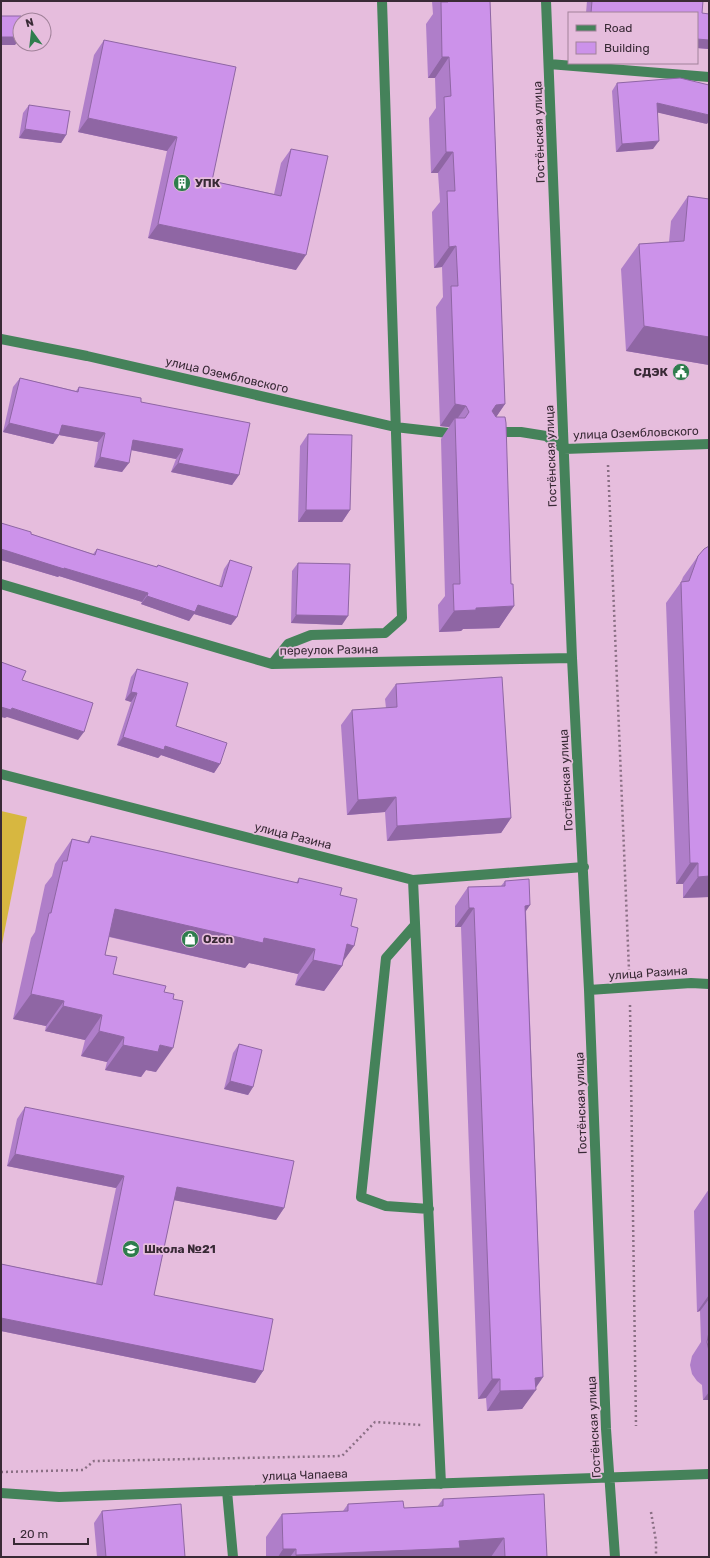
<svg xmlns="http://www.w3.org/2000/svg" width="710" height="1558" font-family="Rubik,sans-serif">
	<rect width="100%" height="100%" fill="#e6bddd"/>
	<path fill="#d7b740" d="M1 811 27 817 1 949Z"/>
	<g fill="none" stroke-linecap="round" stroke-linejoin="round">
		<path stroke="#8a6f84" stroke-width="2.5" stroke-dasharray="2 3" stroke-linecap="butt" d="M608 465 629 970
			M630 1005 636 1426
			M1 1472 83 1470 94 1461 342 1456 375 1422 421 1425
			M651 1512 656 1541V1557"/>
		<path stroke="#45825a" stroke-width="10" d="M546 1 572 658 589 990 606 1429 615 1557
			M549 64 709 77
			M1 339 87 356 395 427 448 433
			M493 432H521L546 436 564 449 709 444
			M1 584 272 664 572 658
			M272 664 288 644 311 635 385 633 402 618 382 1
			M1 774 413 880 584 867
			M413 880 441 1484
			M415 925 386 958 361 1197 386 1206 429 1209
			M589 990 691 983 709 984
			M227 1491 233 1557
			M1 1493 59 1497 709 1474"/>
	</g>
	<path fill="#af7ec9" d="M432 1H490L505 404 496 417 511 584 514 606 499 628 463 629 461 631 439 632 438 605 445 596 441 439 449 427 440 426 436 307 443 297 442 267 434 268 432 212 440 202 438 173H431L429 118 436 108 435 78H428L426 24 433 14Z
		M587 1H703L702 13 709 14V49L697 48V13H586Z
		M104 40 212 181 274 194 281 163 291 149 296 270 148 238 167 151 78 132 94 55Z
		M617 83 707 124 657 112 653 149 616 152 612 91Z
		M29 105 66 135 61 143 19 138 23 113Z
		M688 196 709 199V365L626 351 621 269 639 244 669 242 671 221Z
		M20 378 76 391 79 387 141 402 239 475 232 485 171 472 176 459 131 450 122 472 94 467 98 442 59 435 53 444 3 432 13 387Z
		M308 434 350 510 342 522H298L300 446Z
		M1 523 31 534 93 554 97 549 156 567 158 565 219 586 224 569 230 560 237 617 231 625 194 614 189 621 141 604 142 602 59 576 58 577 1 560Z
		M709 546V897L683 898V884H676L666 603 681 582 683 577 698 556Z
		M298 563 342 625 291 623 292 571Z
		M137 669 176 726 220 764 214 773 161 755 158 758 117 745 131 702 125 700 131 677Z
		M396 684 511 818 501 833 387 841 385 812 347 815 341 725 352 710 386 708 385 699Z
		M91 836 296 883 299 878 340 895 351 926 354 946 343 961 342 966 324 991 295 985 298 974 249 963 245 968 109 937 105 955 113 974 164 992 156 1072 146 1070 141 1077 105 1070 107 1062 81 1056 85 1040 45 1031 46 1026 13 1019 31 938 35 932 45 885 52 876 55 864 72 839 87 842Z
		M505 881 530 905 526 911 543 1377 522 1409 487 1411 486 1398 478 1399 461 927H455V906L468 887 501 886Z
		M239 1044 253 1087 248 1095 224 1089 233 1053Z
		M25 1107 284 1208 276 1220 174 1200 154 1295 263 1371 255 1383 1 1331V1264L96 1283 116 1188 7 1166 17 1119Z
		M709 1189V1400H703L702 1385 697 1381 692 1374 690 1365 692 1356 701 1342 700 1311 697 1312 694 1211Z
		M443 1499 547 1557H266V1537L282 1514 343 1511 348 1504 404 1508 437 1507Z
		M102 1511 185 1557H97L94 1523Z"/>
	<path fill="#8f66a4" d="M1 37H20V39L15 45H1Z
		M697 39 709 40V49L697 48Z
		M442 57H449L435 78H428Z
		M657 103 709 115V121L707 124 651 111Z
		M88 118 177 137 167 151 78 132Z
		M25 129 66 135 61 143 19 138Z
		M659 141 653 149 616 152 622 144Z
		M446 152H453L438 173H431Z
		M158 224 306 255 296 270 148 238Z
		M456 246 442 267 434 268 449 247Z
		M644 326 709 337V365L626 351Z
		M455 404 466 406 455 422V418L449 427 440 426Z
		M505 404 490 426H481L496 405Z
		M9 423 62 425 105 433 98 442 59 435 53 444 3 432Z
		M133 440 183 449 176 459 126 449Z
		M100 457 129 463 122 472 94 467Z
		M178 463 239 475 232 485 171 472Z
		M306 510H350L342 522H298Z
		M1 549 64 568 148 593 142 602 59 576 58 577 1 560Z
		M147 596 198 605 237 617 231 625 194 614 189 621 141 604Z
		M514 606 499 628 463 629 461 631 439 632 454 611 476 608Z
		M296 615 348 616 342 625 291 623Z
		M131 692 137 693 131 702 125 700Z
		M1 707 12 708 84 732 78 740 7 717 5 718 1 717Z
		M123 737 165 746 220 764 214 773 161 755 158 758 117 745Z
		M396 797 385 812 347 815 358 800Z
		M511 818 501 833 387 841 397 826Z
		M690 863H698L683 884H676Z
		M709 876V897L683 898 698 877Z
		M530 905 516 925 525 906Z
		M469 908H474L461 927H455Z
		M115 909 264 938 315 949 298 974 249 963 245 968 98 934Z
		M347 944 354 946 340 966H342L324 991 295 985 313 960Z
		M31 994 64 1001 46 1026 13 1019Z
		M63 1006 102 1015 85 1040 45 1031Z
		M99 1031 124 1037 107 1062 81 1056Z
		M123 1045H160L173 1048 156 1072 146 1070 141 1077 105 1070Z
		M230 1081 253 1087 248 1095 224 1089Z
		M15 1154 124 1176 116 1188 7 1166Z
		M177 1187 284 1208 276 1220 168 1199Z
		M709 1295V1299L700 1311 697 1312Z
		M1 1318 263 1371 255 1383 1 1331Z
		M543 1377 534 1390H536L522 1409 487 1411 500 1391 535 1378Z
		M492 1379H500L486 1398 478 1399Z
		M709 1392V1400H703Z
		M504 1538 491 1557H295L296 1555 459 1541Z
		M283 1549H296L290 1557H278Z"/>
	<path fill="#cc92ea" stroke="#8f66a4" d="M448 1H490L505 404 496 405 492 411 496 417H505L506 423 511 584H513L514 606 476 608V610L454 611 453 584H460L455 418H465L469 412 466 406 455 404 451 286H458L456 246 449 247 447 191H455L453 152H446L444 97 451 96 449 57H442L441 2H448Z
		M592 1H703L702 13 709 14V40L697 39V13H591Z
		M1 16H21V20H20V37H1Z
		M104 40 236 67 212 181 281 196 291 149 328 156 306 255 158 224 177 137 88 118Z
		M680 78 709 85V115L657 103 659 141 622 144 617 83Z
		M29 105 70 111 66 135 25 129Z
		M688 196 709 199V337L644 326 639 244 684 241Z
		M20 378 78 392 79 387 141 398V402L250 423 239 475 178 463 183 449 133 440 129 463 100 457 105 433 62 425 59 435 9 423Z
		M308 434 352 435 350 510H306Z
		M1 523 31 532V534L95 555 97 549 157 567 158 565 222 587 230 560 252 567 237 617 198 605 195 612 147 596 148 593 64 568V569L1 549Z
		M709 546V876L698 877V863H690L681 582 689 581 698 556 704 549Z
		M298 563 350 564 348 616 296 615Z
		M1 662 26 671 22 680 93 703 84 732 12 708 11 710 1 707Z
		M137 669 188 683 176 726 227 743 220 764 165 746 164 750 123 737 137 693 131 692Z
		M502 677 511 818 397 826 396 797 358 800 352 710 397 707 396 684Z
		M91 836 164 852 298 883 299 878 342 888 340 895 357 899 351 926 358 928 354 946 347 944 342 966 313 960 315 949 264 938 263 943 115 909 105 955 117 957 113 974 166 986 164 992 174 994 173 999 183 1001 173 1048 160 1045 158 1052 123 1045 124 1037 99 1031 102 1015 63 1006 64 1001 31 994 49 913H51L63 861H67L72 839 89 843Z
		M529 879 530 905 525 906 543 1377 535 1378 536 1390 500 1391V1379H492L474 908H469L468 887 505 886V881Z
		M239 1044 262 1050 253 1087 230 1081Z
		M25 1107 294 1161 284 1208 177 1187 154 1295 273 1319 263 1371 1 1318V1264L102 1285 124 1176 15 1154Z
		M709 1332V1351L707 1342Z
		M544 1494 547 1557H505L504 1538 459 1541 460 1548 296 1555V1549H283L282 1514 348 1511V1504L403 1501 404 1508 443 1506V1499Z
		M181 1504 185 1557H106L102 1511Z"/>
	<defs>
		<symbol id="building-disc" viewBox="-11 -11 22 22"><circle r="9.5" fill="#2e7d4d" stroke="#e6bddd"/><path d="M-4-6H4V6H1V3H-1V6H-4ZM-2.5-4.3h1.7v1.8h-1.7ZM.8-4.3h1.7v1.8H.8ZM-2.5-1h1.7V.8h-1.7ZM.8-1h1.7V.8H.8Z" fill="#fff"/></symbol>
		<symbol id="civic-disc" viewBox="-11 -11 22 22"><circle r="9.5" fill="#2e7d4d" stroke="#e6bddd"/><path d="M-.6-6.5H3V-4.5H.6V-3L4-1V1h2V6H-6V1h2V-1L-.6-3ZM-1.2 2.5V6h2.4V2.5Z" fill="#fff"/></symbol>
		<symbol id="shop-disc" viewBox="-11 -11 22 22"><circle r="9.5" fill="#2e7d4d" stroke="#e6bddd"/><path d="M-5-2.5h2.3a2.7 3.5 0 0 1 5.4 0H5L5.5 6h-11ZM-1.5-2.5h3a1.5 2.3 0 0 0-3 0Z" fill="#fff"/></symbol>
		<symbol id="school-disc" viewBox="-11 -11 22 22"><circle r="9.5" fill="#2e7d4d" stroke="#e6bddd"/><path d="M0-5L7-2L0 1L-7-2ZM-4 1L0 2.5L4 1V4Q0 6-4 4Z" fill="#fff"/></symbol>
	</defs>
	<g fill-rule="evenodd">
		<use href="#building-disc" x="172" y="173" width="20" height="20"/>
		<use href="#civic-disc" x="671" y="362" width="20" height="20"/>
		<use href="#shop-disc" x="180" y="929" width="20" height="20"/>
		<use href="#school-disc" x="121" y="1239" width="20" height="20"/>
	</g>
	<g text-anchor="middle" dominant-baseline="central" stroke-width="3.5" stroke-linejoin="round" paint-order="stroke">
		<g font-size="12" fill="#392a36" stroke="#e6bddd">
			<text transform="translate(539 132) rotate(-92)">Гостёнская улица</text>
			<text transform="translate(227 375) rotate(13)">улица Озембловского</text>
			<text transform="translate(636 433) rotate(-2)">улица Озембловского</text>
			<text transform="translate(551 456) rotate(-92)">Гостёнская улица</text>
			<text transform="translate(329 650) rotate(-1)">переулок Разина</text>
			<text transform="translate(566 780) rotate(-93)">Гостёнская улица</text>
			<text transform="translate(293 836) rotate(14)">улица Разина</text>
			<text transform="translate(648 973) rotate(-4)">улица Разина</text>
			<text transform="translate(581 1103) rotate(-92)">Гостёнская улица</text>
			<text transform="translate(594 1427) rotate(-93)">Гостёнская улица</text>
			<text transform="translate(305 1475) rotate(-2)">улица Чапаева</text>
		</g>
		<g font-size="12" font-weight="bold" fill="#392a36" stroke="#e6bddd" text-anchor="start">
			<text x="195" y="183">УПК</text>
			<text x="668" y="372" text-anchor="end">СДЭК</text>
			<text x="203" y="939">Ozon</text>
			<text x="144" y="1249">Школа №21</text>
		</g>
	</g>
	<rect width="710" height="1558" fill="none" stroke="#392a36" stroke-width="4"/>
	<rect x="568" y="12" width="130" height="52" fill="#e6bddd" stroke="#a1829a"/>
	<rect x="576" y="25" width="20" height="6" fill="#45825a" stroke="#a1829a"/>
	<text x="604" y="32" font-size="12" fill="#392a36">Road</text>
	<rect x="576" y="42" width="20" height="12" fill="#cc92ea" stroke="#a1829a"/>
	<text x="604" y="52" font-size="12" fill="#392a36">Building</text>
	<g transform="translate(32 32) rotate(345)"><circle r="19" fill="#e6bddd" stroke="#a1829a"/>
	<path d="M0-3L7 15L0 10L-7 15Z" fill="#2e7d4d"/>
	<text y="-6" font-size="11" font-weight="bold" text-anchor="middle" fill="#392a36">N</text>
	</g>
	<path d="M14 1538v6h74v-6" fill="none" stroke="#392a36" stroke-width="2"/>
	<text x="20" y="1538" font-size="12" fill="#392a36" stroke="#e6bddd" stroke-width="3" paint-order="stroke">20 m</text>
</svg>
